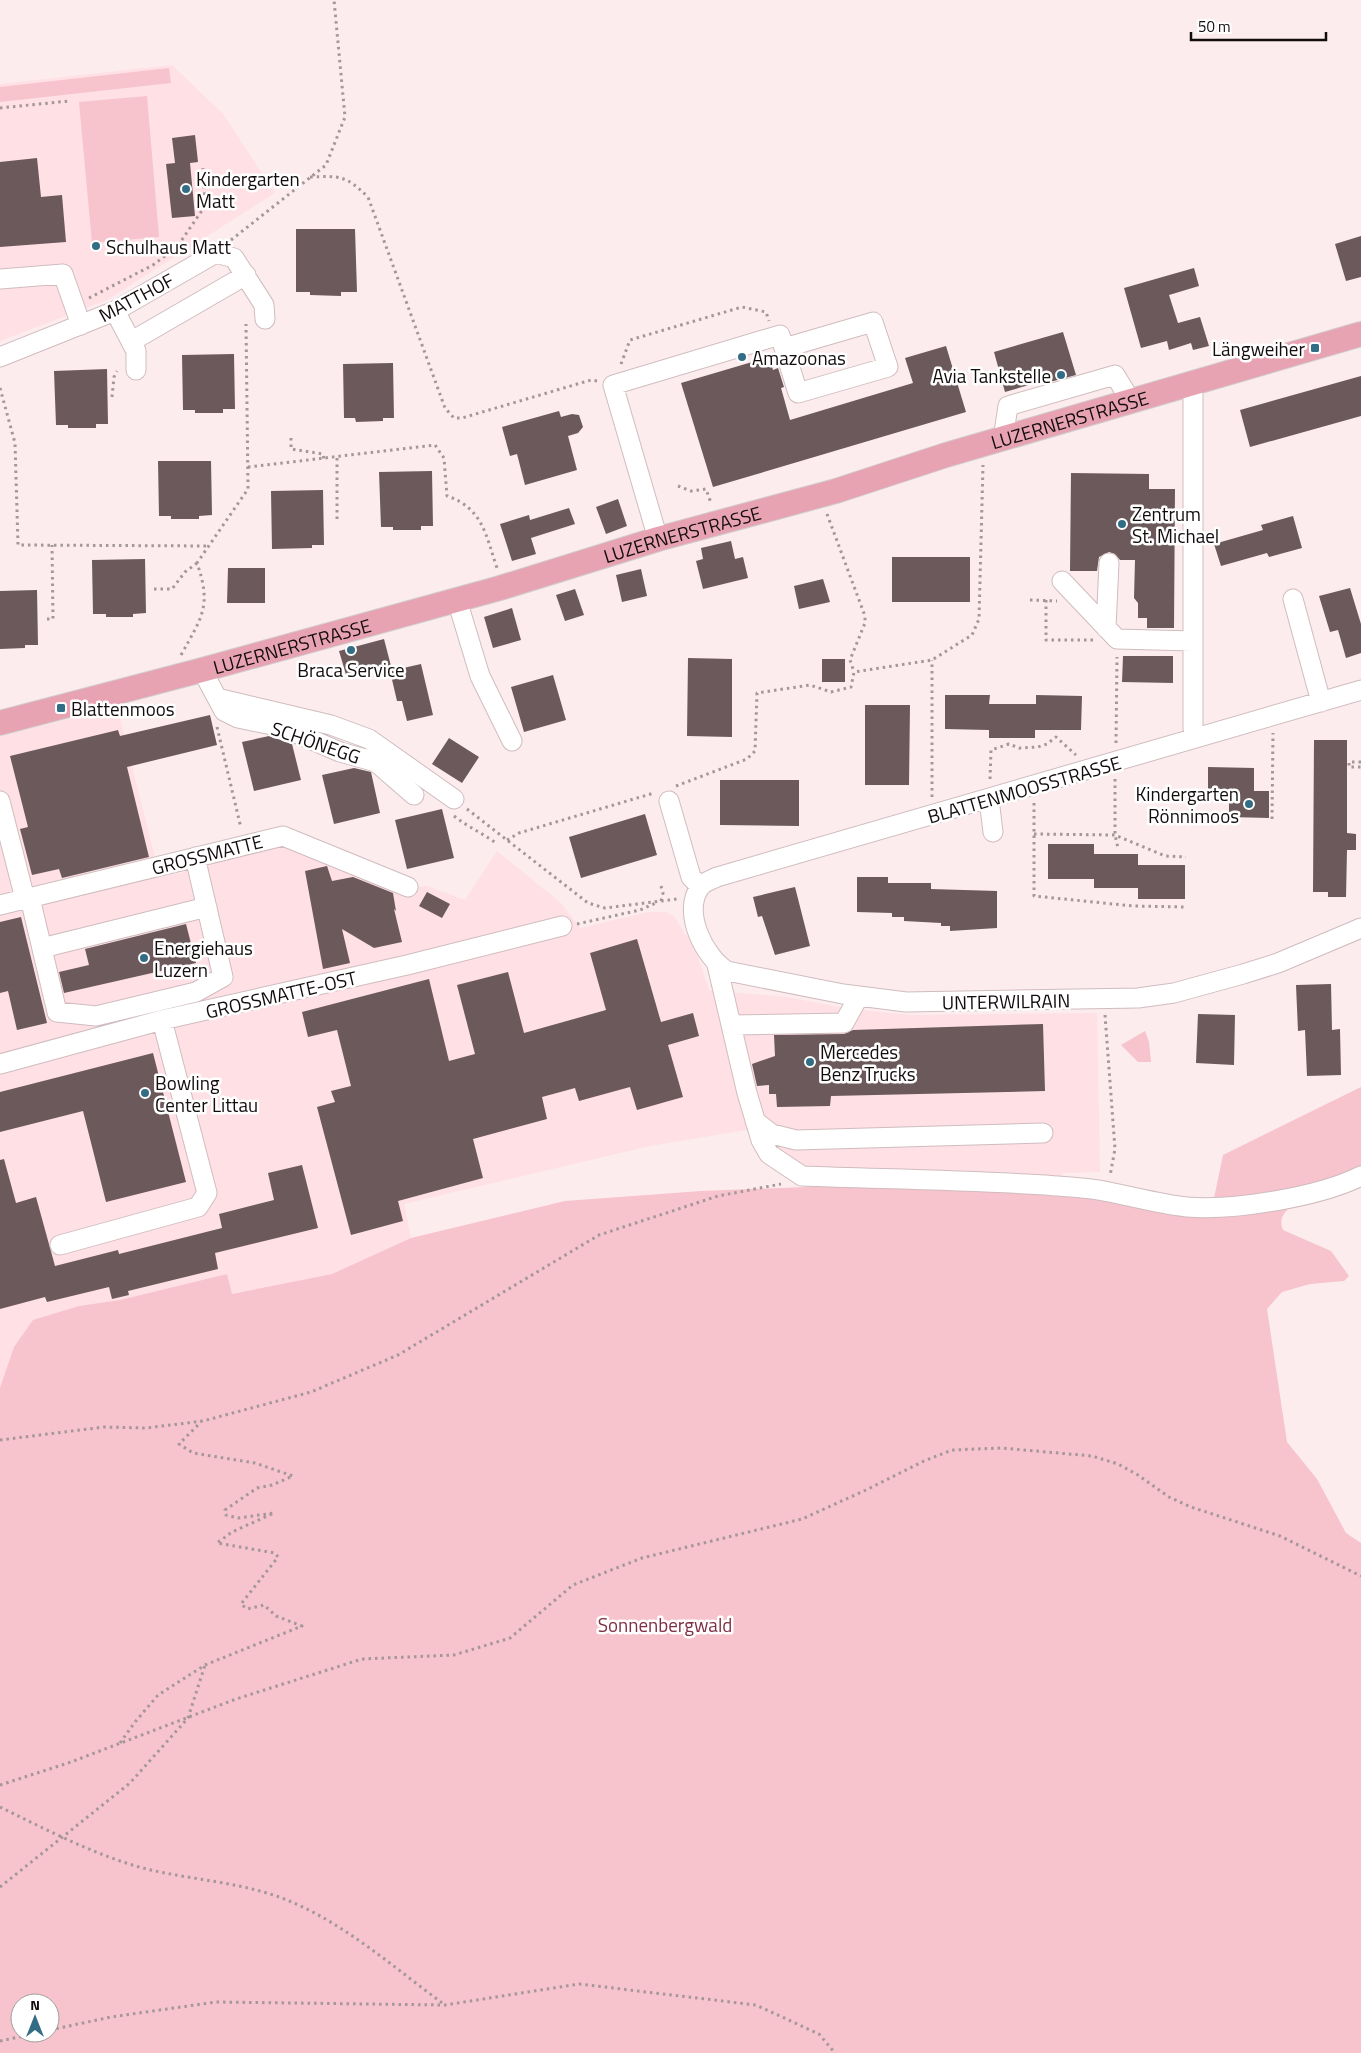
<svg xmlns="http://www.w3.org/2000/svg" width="1361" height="2053" font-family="'Titillium Web',sans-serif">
	<rect width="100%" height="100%" fill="#fcecee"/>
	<path fill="#fee0e5" d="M172 65 223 114 275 193 107 300 0 341V84Z
		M117 707 160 877 181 873 206 863 274 846 308 851 398 888 427 886 465 900 497 851 560 902 580 928 648 912H666L675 917 684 933 693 942 709 990 787 997 850 1009 911 1015 1097 1013 1100 1172 1062 1173 1060 1182 811 1170 780 1155 746 1130 650 1146 404 1204 411 1238 332 1274 232 1294 227 1274 120 1300 79 1306 0 1388V736Z"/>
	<path fill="#f7c3cc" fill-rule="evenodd" d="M169 68 171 83 0 102V87Z
		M147 96 159 237 92 243 79 102Z
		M1145 1031 1149 1042 1151 1062H1138L1121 1045Z
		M1361 1087V1166L1334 1182 1213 1203 1223 1155Z
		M882 1184 1057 1191 1147 1205 1298 1200C1288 1210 1277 1215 1283 1230L1331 1251 1349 1276 1344 1281 1310 1284 1282 1292 1267 1309 1287 1442 1317 1479 1346 1533 1361 1543V2053H0V1388L14 1347 33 1320 79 1306 120 1300 227 1274 232 1294 332 1274 411 1238 565 1201 701 1191ZM20 2003H50V2033H20Z"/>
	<path fill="#6b595c" d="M195 135 198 162 190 163 195 216 172 218 166 164 175 163 172 138Z
		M37 158 41 197 62 195 66 242 0 247V162Z
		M296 229H355L357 292H341V296L310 295V292H296Z
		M1361 236V277L1346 281 1335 244Z
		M1194 268 1199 286 1169 295 1178 323 1200 317 1209 346 1193 350 1191 343 1169 350 1167 341 1141 348 1124 288Z
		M1063 332 1076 375 1050 382 1049 379 1005 392 994 352Z
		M946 346 966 412 713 487 681 383 769 357 773 370 778 368 784 387 781 388 790 420 913 383 905 358Z
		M234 354 235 409H223V413H195V410H183L182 355Z
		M393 363 394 418H383V421L356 422 355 418H344L343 364Z
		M107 369 108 424H96V428H68V425H56L54 371Z
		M1361 376V416L1250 447 1240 410Z
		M559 411 561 417 572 414 579 415 583 427 578 433 568 436 577 470 525 485 517 454 510 456 502 427Z
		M158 461H211L212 515 199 516V519H171V516H159Z
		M432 471 433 526H421V530H393V527H381L379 472Z
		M1071 473 1149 474V489H1175L1174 628H1147V618H1138V603L1134 598 1135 560H1120L1115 554 1109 552 1099 557 1097 571H1070Z
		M323 490 324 545H312V548L272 549 271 491Z
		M618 499 627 526 606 534 596 507Z
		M569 508 575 524 531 538 536 554 512 561 500 524 529 515 530 520Z
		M1293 516 1302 548 1269 557 1267 553 1221 566 1214 544 1263 530 1261 525Z
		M731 541 735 559 743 557 748 578 703 589 696 561 703 559 701 548Z
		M892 557H970V602H892Z
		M145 559 146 613 133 614V617H106V614H93L92 560Z
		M228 568H265V603H227Z
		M641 569 647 596 622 602 616 575Z
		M823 579 830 602 799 609 794 586Z
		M1350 588 1361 624V653L1346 658 1338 630 1330 632 1319 596Z
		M575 589 584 615 565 621 556 595Z
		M37 590 38 645H25V648L0 649V591Z
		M512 608 521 640 493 648 484 617Z
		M384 639 391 666 347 678 339 651Z
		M1123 656H1173V683L1122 682Z
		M688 658 732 659V737L687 736Z
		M822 659H845V682H822Z
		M421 664 433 715 407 721 402 701H397L390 671Z
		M553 675 566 720 524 732 511 687Z
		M945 695H990L989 704H1036V695L1082 696 1081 730H1035V738H989V730L945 729Z
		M865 705H910L909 785H865Z
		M210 715 217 745 127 767 149 857 62 878 59 869 32 875 20 829 28 827 10 756 118 730 120 736Z
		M269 736 292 744 301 780 254 791 242 742Z
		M449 738 479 757 462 783 432 764Z
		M1314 740H1347V833L1356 834V850H1347L1346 897H1328V892H1313Z
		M1208 767 1254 768V791H1269V818L1229 817V791H1208Z
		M354 768 371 772 380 813 334 824 322 775Z
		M720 780H799V826L720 825Z
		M442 809 454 858 407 869 395 820Z
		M645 814 657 855 581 878 569 837Z
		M1048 844H1094V854H1138V865H1185V899H1138V888H1094V879H1048Z
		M327 866 332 881 353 877 393 893 396 911 394 909 402 942 374 948 342 929 350 963 323 969 305 871Z
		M857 877H888V883H931V889L997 891V928L950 931V926H941V923L904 921V917H892V913L857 912Z
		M795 887 810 946 775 955 762 916 758 917 753 897Z
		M427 892 450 904 442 918 419 906Z
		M21 917 47 1023 17 1030 8 991 0 993V922Z
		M186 924 196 963 64 993 59 972 89 965 85 949Z
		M637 939 661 1022 693 1013 699 1036 668 1045 683 1097 637 1110 630 1087 579 1101 575 1088 542 1097 547 1119 473 1139 483 1178 398 1201 403 1221 351 1235 317 1107 335 1102 331 1091 351 1086 337 1030 308 1037 302 1012 429 979 449 1061 475 1054 457 985 508 972 524 1033 606 1010 590 953Z
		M1331 984 1332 1030 1340 1029 1341 1075 1307 1076 1305 1030 1298 1031 1296 985Z
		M1198 1014 1235 1015 1234 1065 1196 1063Z
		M1043 1024 1045 1091 831 1096 830 1106 777 1107 776 1094H769V1085L757 1086 752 1064 775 1056 774 1035 844 1034 853 1030Z
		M153 1053 186 1182 106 1202 83 1111 0 1132V1092Z
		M4 1159 16 1203 36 1197 55 1266 118 1250 119 1254 222 1228 219 1214 274 1200 268 1173 302 1165 318 1228 215 1253 218 1269 128 1291 129 1295 112 1299 109 1287 47 1302 45 1297 0 1309V1160Z"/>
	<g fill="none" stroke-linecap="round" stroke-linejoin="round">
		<defs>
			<path id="minor" d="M0 279 63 274 81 325
				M115 311 136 351V370
				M132 341 246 275
				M0 357 115 311 216 253 234 258 264 305 265 319
				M1193 384V728L1196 738
				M1003 439 1008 406 1115 375 1132 403
				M658 539 613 385 780 335 798 393 888 367 873 322 784 348
				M1062 581 1117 639 1193 641
				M1293 599 1321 702
				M457 600 480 676 512 741
				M1106 628 1109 563
				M202 670 224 711 238 718 282 727 340 752 376 762 414 795
				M1361 690 717 877C711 880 704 882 700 887 682 912 704 957 727 971L843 994 906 1002 1138 998 1174 993 1243 974 1278 963 1361 928
				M217 698 331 725 369 739 454 799
				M989 799 993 832
				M0 801 25 899
				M669 801 691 877 700 886
				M30 898 57 1012 96 1016 196 992 223 977 195 857
				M0 905 283 836 408 887
				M42 948 207 907
				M717 965 747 1093 761 1140 769 1154 802 1176C883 1179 964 1180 1045 1185 1065 1187 1088 1187 1109 1192 1135 1197 1160 1204 1187 1207 1233 1211 1319 1197 1361 1176
				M731 1025 844 1023 859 996
				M0 1064 162 1020 407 965 562 926
				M755 1121 772 1134 796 1140 1043 1133
				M60 1245 198 1207 207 1193 162 1020"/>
			<g id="major">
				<path id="s1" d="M0 723 202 670 500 588 658 539 836 491 946 455 1361 334"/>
			</g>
		</defs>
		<use href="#minor" stroke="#d0bcbf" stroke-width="21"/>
		<use href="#major" stroke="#d0cecf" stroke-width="26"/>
		<path stroke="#a39798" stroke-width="3" stroke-dasharray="2.5 4" stroke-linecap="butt" d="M0 108 69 101
			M310 177C341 176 345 175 368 197L445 408 454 418H462L591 380 597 381
			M231 240 326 165 345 117 334 0
			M89 298 153 265 177 247 203 209 205 203 203 168
			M621 364 630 340 742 307 766 312 769 321
			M0 388 15 443 18 545 208 546
			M112 397 114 377 117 371
			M291 438V449L323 454 324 460
			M337 458V521
			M248 467 435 445 444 458 447 496C483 508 486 536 497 568
			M678 486 691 491 706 489 711 503
			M827 514 865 616V623L850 660 854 672
			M154 589H172L185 572 197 563
			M1030 600 1057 601
			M1046 600V640H1094
			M47 619H53L52 545
			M181 655C202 617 212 606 197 563L248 489 246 324
			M217 727 241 828
			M1116 743 1117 657
			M1361 762H1349V767H1361
			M990 779 991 750 1009 744 1019 748 1038 747 1047 744 1056 737 1076 755
			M1115 779V835L1118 848
			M676 786 747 759 755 751 757 693 810 685 831 692 851 687 854 672 932 660 972 635 979 619 983 465
			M932 797V660
			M1034 803V896L1133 906 1184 907
			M467 809 588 903 605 908 677 899
			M454 816C468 827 482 833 496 843
			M1272 819 1273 733
			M1034 834 1115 835 1165 856 1186 857
			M507 840 519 833 654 793
			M661 901 663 893 661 886
			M577 924 640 910 658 902
			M1105 1015 1115 1149 1110 1176
			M0 1440 104 1427 146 1428 203 1421 311 1392 398 1355 599 1235 718 1196 781 1184
			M120 1743 135 1722 158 1695 205 1665 302 1626 276 1616 264 1605 247 1609 241 1604 278 1557 275 1553 217 1543 232 1532 274 1513 238 1518 226 1515 225 1510 257 1488 272 1485 293 1476 255 1463 193 1453 179 1444 202 1421
			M0 1785 71 1762 236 1699 362 1659 454 1655 510 1638 573 1585 642 1558 802 1519 866 1490 924 1461 952 1450 1001 1448 1092 1456 1118 1464 1138 1475 1169 1497 1191 1507 1280 1536 1361 1576
			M0 1807C45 1829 91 1853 139 1867 191 1881 245 1881 294 1903 349 1927 397 1970 445 2005
			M0 1887 130 1783 188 1718 205 1665
			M50 2030 111 2017 216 2002 445 2005 579 1984 756 2005 819 2034 835 2053
			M0 2041 38 2033"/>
		<use href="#minor" stroke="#fff" stroke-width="19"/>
		<use href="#major" stroke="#e8a3b3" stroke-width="24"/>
	</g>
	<g fill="#326d85" stroke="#fff" stroke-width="2">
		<circle cx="186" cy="189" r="5"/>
		<circle cx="96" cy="246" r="5"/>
		<rect x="1310" y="343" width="10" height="10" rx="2.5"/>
		<circle cx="742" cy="357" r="5"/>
		<circle cx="1061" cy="375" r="5"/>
		<circle cx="1122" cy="524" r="5"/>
		<circle cx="351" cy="650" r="5"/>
		<rect x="56" y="703" width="10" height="10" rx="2.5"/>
		<circle cx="1249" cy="804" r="5"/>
		<circle cx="144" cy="958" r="5"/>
		<circle cx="810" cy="1062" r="5"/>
		<circle cx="145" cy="1093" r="5"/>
	</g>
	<g text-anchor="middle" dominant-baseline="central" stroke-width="5" stroke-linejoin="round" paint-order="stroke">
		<g font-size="19" fill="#130c0d" stroke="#fff" text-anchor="start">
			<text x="196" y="178">Kindergarten<tspan x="196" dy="22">Matt</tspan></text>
			<text x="106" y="246">Schulhaus Matt</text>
			<text x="1305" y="348" text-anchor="end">Längweiher</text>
			<text x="752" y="357">Amazoonas</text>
			<text x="1051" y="375" text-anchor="end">Avia Tankstelle</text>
			<text x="1132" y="513">Zentrum<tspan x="1132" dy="22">St. Michael</tspan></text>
			<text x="351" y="669" text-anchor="middle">Braca Service</text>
			<text x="71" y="708">Blattenmoos</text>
			<text x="1239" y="793" text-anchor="end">Kindergarten<tspan x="1239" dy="22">Rönnimoos</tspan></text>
			<text x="154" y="947">Energiehaus<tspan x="154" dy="22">Luzern</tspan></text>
			<text x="820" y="1051">Mercedes<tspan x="820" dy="22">Benz Trucks</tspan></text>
			<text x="155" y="1082">Bowling<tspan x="155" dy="22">Center Littau</tspan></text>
		</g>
		<g font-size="19" fill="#130c0d" stroke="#fff">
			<text transform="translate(136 297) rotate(-28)">MATTHOF</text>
			<text stroke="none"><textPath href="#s1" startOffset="1112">LUZERNERSTRASSE</textPath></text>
			<text stroke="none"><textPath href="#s1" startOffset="708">LUZERNERSTRASSE</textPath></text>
			<text stroke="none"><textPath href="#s1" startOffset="302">LUZERNERSTRASSE</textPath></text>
			<text transform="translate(316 742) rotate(19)">SCHÖNEGG</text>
			<text transform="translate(1024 789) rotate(-16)">BLATTENMOOSSTRASSE</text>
			<text transform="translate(207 854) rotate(-14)">GROSSMATTE</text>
			<text transform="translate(281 994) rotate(-13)">GROSSMATTE-OST</text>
			<text transform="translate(1006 1001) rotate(-1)">UNTERWILRAIN</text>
		</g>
		<g font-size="19" fill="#7f2e43" stroke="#fff">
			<text x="665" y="1624">Sonnenbergwald</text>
		</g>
	</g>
	<g transform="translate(35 2018)"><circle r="24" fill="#ffffff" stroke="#a19e9e"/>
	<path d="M0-4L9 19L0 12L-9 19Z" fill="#326d85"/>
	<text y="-8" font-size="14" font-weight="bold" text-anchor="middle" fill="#130c0d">N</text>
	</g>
	<path d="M1191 32v8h135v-8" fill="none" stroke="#130c0d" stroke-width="2.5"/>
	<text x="1198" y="32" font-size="15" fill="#130c0d" stroke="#ffffff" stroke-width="4" paint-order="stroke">50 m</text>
</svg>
